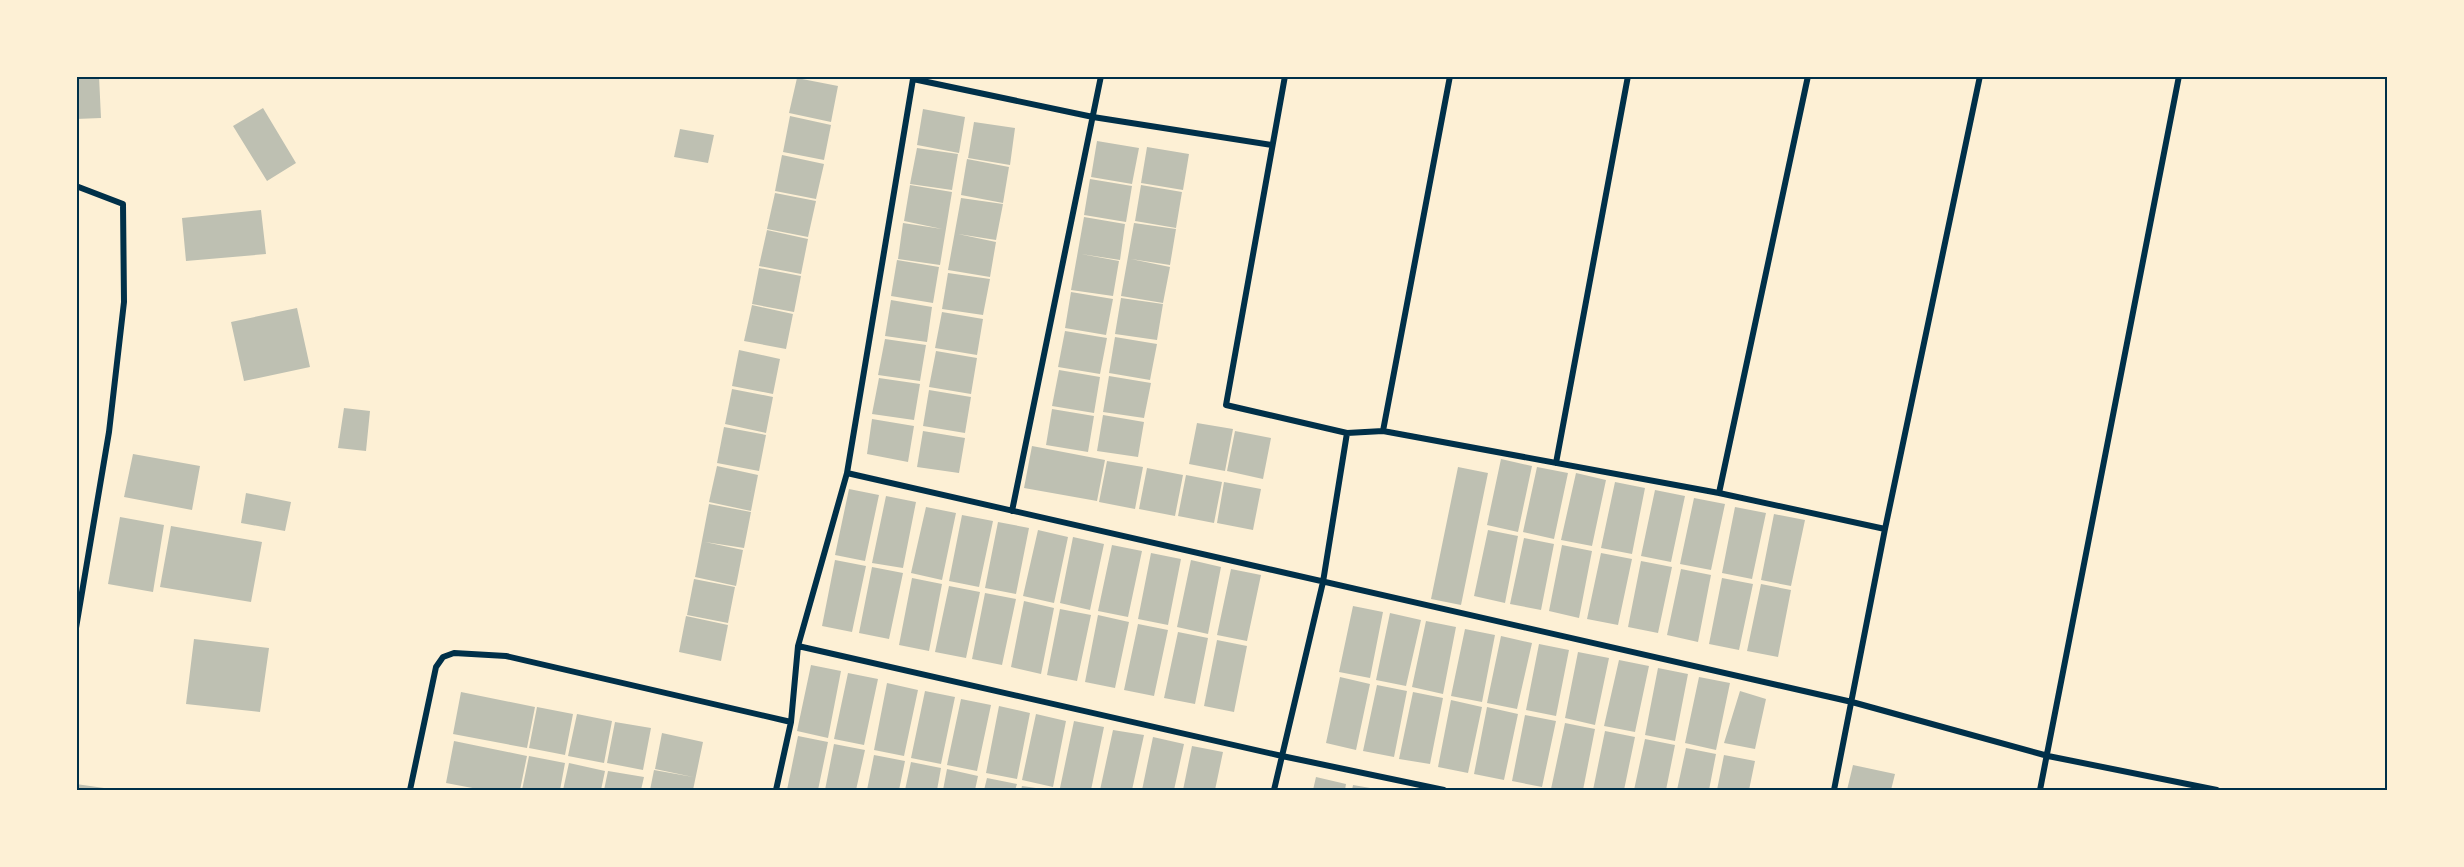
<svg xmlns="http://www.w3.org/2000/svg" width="2464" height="867" font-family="'Space Grotesk',sans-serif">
	<rect width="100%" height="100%" fill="#fdf0d5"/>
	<path fill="#bec0b2" d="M76 76H99L101 118 76 119Z
		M797 78 838 86 831 122 789 113Z
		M263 108 296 163 267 181 233 126Z
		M923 109 965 117 959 153 917 145Z
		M790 116 831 125 824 160 783 152Z
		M974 122 1015 128 1010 165 968 158Z
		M680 129 714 135 708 163 674 157Z
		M1097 141 1139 148 1132 184 1091 177Z
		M1147 147 1189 154 1183 190 1141 183Z
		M917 148 958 154 952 190 910 184Z
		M782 155 824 164 816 199 775 191Z
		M967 159 1009 167 1003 203 961 195Z
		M1090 179 1132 186 1126 222 1084 215Z
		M910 185 952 192 940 265 898 259 903 223 942 229 904 221Z
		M1141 185 1182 192 1176 228 1135 221Z
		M775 193 816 201 808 237 767 229Z
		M961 198 1003 204 996 240 958 234 996 242 990 277 948 270Z
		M261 210 266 254 186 261 182 218Z
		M1084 217 1125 224 1120 260 1081 254 1119 261 1113 296 1071 290Z
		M1134 223 1176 229 1170 265 1131 259 1170 267 1163 303 1121 296Z
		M767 230 808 239 801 274 759 266Z
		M897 260 939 267 933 303 891 296Z
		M759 268 801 276 794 312 752 304Z
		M948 273 990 279 983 315 942 309Z
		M1071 292 1113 299 1106 335 1065 328Z
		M1121 298 1163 304 1157 340 1115 334Z
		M891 300 932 307 927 342 885 336Z
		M752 305 793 314 786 349 744 341Z
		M297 308 310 367 244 381 231 322Z
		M942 312 983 319 977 355 935 348Z
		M1065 331 1107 338 1100 374 1058 367Z
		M1115 337 1157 344 1150 380 1109 373Z
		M885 339 926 345 920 381 878 375Z
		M739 350 780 359 773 394 732 386Z
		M936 351 977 358 971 394 929 387Z
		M1059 370 1100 377 1094 413 1052 406Z
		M1109 376 1151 383 1144 418 1103 412Z
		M879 378 920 384 914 420 872 414Z
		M732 389 773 397 766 433 725 424Z
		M929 390 971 397 965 433 923 426Z
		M344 408 370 411 366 451 338 448Z
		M1052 409 1094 416 1088 452 1046 445Z
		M1103 415 1144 422 1138 457 1097 451Z
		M872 419 914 426 908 462 867 454Z
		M1197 423 1233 429 1225 471 1189 464Z
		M724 427 766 435 759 471 717 463Z
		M923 431 965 438 959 473 917 467Z
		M1235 431 1271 438 1263 479 1227 471Z
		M1032 446 1105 460 1097 501 1024 488Z
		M133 454 200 466 192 510 124 497Z
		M1501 459 1532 466 1518 532 1487 525Z
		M1107 461 1143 467 1135 509 1099 502Z
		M717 466 758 475 751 511 709 502Z
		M1458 467 1488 473 1461 605 1431 599Z
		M1537 467 1568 473 1554 539 1523 532Z
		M1147 468 1183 475 1175 516 1139 509Z
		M1576 473 1606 480 1592 546 1561 540Z
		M1186 475 1222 482 1214 523 1178 516Z
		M1224 482 1261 489 1253 530 1217 523Z
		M1615 482 1645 488 1632 554 1601 548Z
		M849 489 879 495 865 561 835 555Z
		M1655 490 1685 496 1671 562 1641 556Z
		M246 493 291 502 285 531 241 523Z
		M886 496 916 502 903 568 872 563Z
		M1694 498 1725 504 1711 570 1680 564Z
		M709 504 751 512 744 548 705 542 743 550 736 586 695 577Z
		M926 507 956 513 942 580 911 573Z
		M1735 507 1766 513 1752 579 1722 573Z
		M1774 514 1805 520 1791 586 1761 580Z
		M962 515 993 521 979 587 949 581Z
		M120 517 164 525 153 592 108 584Z
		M998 522 1029 528 1016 594 985 588Z
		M171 526 262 542 251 602 160 587Z
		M1038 530 1068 537 1054 603 1023 596Z
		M1488 530 1518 536 1505 603 1474 596Z
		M1073 537 1104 544 1090 610 1060 603Z
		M1524 538 1554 544 1541 610 1510 604Z
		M1112 545 1142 551 1128 617 1098 611Z
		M1562 545 1592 551 1579 618 1549 611Z
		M1151 553 1181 559 1168 625 1138 619Z
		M1601 553 1632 559 1618 625 1587 619Z
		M835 560 866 566 852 632 822 626Z
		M1191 560 1221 567 1208 634 1177 627Z
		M1641 561 1672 567 1658 633 1628 627Z
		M872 567 903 573 889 639 859 633Z
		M1231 569 1261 575 1247 641 1217 635Z
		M1681 569 1711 575 1698 642 1667 635Z
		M912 578 942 584 929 651 899 645Z
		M1722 578 1753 584 1739 650 1709 644Z
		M694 579 735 587 728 623 687 615Z
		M1761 584 1791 590 1778 657 1747 651Z
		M949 586 980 592 966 658 935 652Z
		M985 593 1016 599 1002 665 972 659Z
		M1024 601 1054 608 1041 674 1011 667Z
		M1353 606 1383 612 1370 678 1339 672Z
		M1060 609 1091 615 1077 681 1047 675Z
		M1390 613 1421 620 1406 686 1376 680Z
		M1098 615 1129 622 1115 688 1085 682Z
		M686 616 728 625 721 661 679 652Z
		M1426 621 1456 627 1443 694 1412 687Z
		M1138 624 1168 630 1154 696 1124 690Z
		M1465 629 1495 635 1482 702 1451 696Z
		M1178 632 1208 638 1195 704 1164 698Z
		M1501 636 1532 643 1517 709 1487 703Z
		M194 639 269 648 260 712 186 704Z
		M1217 640 1247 646 1234 712 1204 706Z
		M1539 644 1569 650 1556 716 1526 710Z
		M1578 652 1609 658 1595 725 1565 718Z
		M1619 660 1649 666 1635 732 1604 726Z
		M811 665 841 671 828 738 797 731Z
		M1658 668 1688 674 1675 741 1645 735Z
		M848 673 878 679 864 745 834 739Z
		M1340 677 1370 684 1356 750 1326 743Z
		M1699 677 1730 683 1716 750 1685 743Z
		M887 683 918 690 904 756 874 750Z
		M1377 685 1407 691 1394 757 1363 751Z
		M925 691 955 697 941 764 911 758Z
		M1740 691 1766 699 1755 749 1724 743Z
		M461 692 535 707 527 748 453 734Z
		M1413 692 1443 698 1430 764 1399 759Z
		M961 699 991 705 977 771 947 765Z
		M1451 700 1482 707 1468 773 1438 767Z
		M999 706 1030 713 1017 779 986 773Z
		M537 707 573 714 565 755 529 748Z
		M1487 707 1518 714 1504 780 1474 774Z
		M577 714 612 721 604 763 568 756Z
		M1036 714 1066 721 1053 787 1022 780Z
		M1525 715 1556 721 1542 787 1512 781Z
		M1074 721 1104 727 1091 790 1060 788Z
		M615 722 651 728 643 770 607 763Z
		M1565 723 1595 729 1583 790 1551 789Z
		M1113 730 1144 735 1132 790H1100Z
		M1605 731 1635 737 1624 790H1593Z
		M662 733 703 742 693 790H650L654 770 693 777 655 769Z
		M798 736 828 742 818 790H787Z
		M1153 737 1184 744 1174 790H1142Z
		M1645 739 1675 745 1666 790H1634Z
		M454 741 527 756 520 790H483L446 783Z
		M834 744 865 750 856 790H825Z
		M1192 746 1223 752 1215 790H1183Z
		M1686 748 1716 754 1709 790H1677Z
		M874 755 905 761 899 790H867Z
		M1724 755 1755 761 1749 790H1717Z
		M529 756 565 763 560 790H522Z
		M911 762 941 768 937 790H905Z
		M569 763 605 771 601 790H563Z
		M1853 765 1895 774 1891 790H1847Z
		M947 769 978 776 975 790H943Z
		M608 771 644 777 641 790H604Z
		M1316 777 1346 784 1345 790H1313Z
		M987 778 1017 784 1015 790H984Z
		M76 784 111 789 110 790H76Z
		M1353 785 1376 789V790H1352Z
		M1022 786 1043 789V790H1021Z"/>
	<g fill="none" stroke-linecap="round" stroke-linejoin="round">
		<path stroke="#003049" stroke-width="6" d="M1285 76 1226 405 1347 433 1383 431 1719 493 1885 529
			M76 186 123 204 124 302 109 432 76 628
			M1383 431 1450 76
			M1556 463 1628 76
			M847 473 1852 702 2048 756 2217 790
			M1719 493 1808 76
			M1012 511 1101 76
			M798 646 1282 756 1444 790
			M410 790 436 667 443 657 454 653 506 656 791 722
			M776 790 791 722 798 646 847 473 913 79 1093 117 1272 145
			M1274 790 1323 582 1347 433
			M1834 790 1885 529 1980 76
			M2040 790 2179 76"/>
	</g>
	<rect width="2464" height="867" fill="none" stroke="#fdf0d5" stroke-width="156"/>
	<rect x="78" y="78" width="2308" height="711" fill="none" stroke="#003049" stroke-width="2"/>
</svg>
